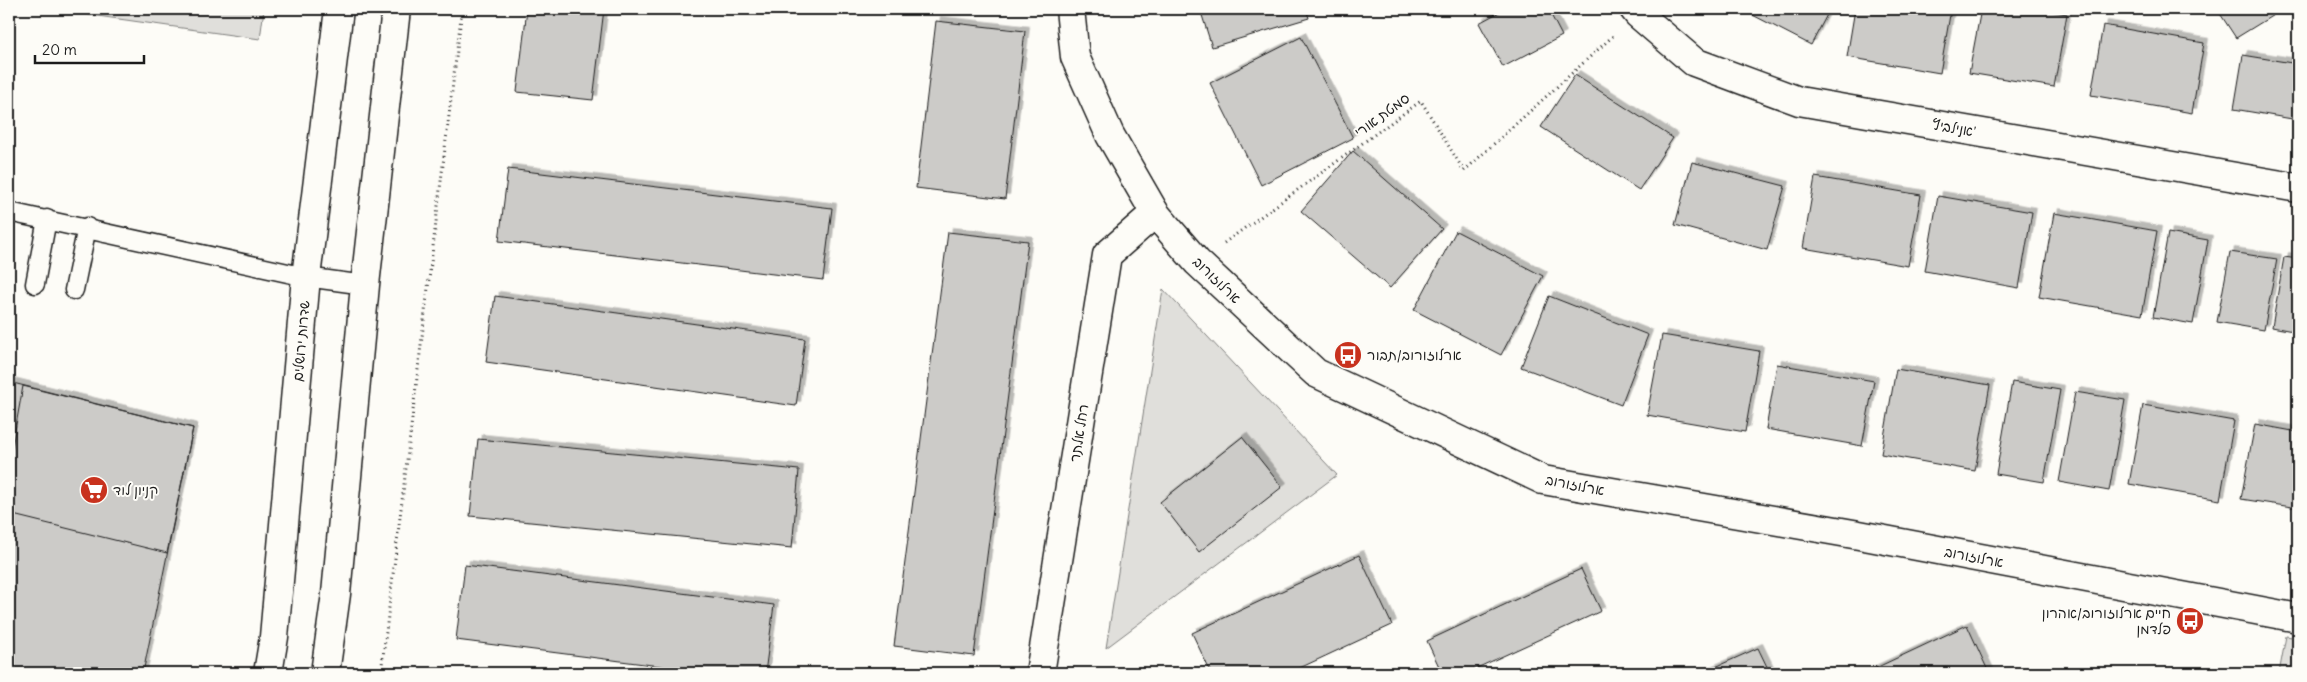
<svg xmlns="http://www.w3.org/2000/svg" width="2307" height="682" font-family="Delius,'Playpen Sans Hebrew',sans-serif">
	<defs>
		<filter id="shadow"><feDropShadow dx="4.5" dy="-4.5" stdDeviation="0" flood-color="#0004"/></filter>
	</defs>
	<rect width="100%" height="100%" fill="#fdfcf7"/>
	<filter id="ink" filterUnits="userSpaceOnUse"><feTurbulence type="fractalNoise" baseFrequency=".02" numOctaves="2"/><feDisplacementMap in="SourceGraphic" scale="10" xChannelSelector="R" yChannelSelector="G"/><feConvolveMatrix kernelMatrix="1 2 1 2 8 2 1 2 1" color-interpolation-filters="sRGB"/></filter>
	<g filter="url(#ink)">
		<path fill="#e0dfdb" stroke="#7e7e7c" d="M48 9H264L260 39Z
			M1163 289 1337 475 1106 648Z
			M2286 636 2298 638V673H2279Z"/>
		<path fill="#cccbc8" stroke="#1c1c1c" filter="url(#shadow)" d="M527 9H604L593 100 517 92Z
			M1200 9H1306L1309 18 1212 47Z
			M1505 9H1548L1562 36 1503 67 1479 23Z
			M1741 9H1830L1811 45Z
			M1855 9H1951L1940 73 1847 57Z
			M1981 9H2038L2067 14 2054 87 1969 73Z
			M2217 9H2272L2275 14 2236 38Z
			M936 21 1025 31 1005 199 916 188Z
			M2103 25 2204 43 2192 113 2091 95Z
			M1301 37 1353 138 1261 185 1210 83Z
			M2243 55 2298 64V120L2234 109Z
			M1575 75 1673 138 1639 190 1541 127Z
			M1353 151 1442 229 1390 288 1301 211Z
			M1692 162 1785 186 1767 250 1675 225Z
			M508 169 832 208 823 280 499 241Z
			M1815 177 1921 195 1908 266 1803 248Z
			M1938 196 2032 212 2019 288 1925 271Z
			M2054 213 2157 231 2142 315 2039 297Z
			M1456 231 1543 276 1501 355 1414 310Z
			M948 232 1028 241 974 656 894 646Z
			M2168 233 2208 240 2193 324 2153 317Z
			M2230 252 2277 259 2264 330 2217 322Z
			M2284 257 2298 259V332L2272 327Z
			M495 296 805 339 796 406 486 362Z
			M1549 296 1648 335 1621 405 1521 367Z
			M1662 335 1759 351 1745 432 1647 415Z
			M1777 364 1874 381 1862 446 1766 429Z
			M1896 369 1990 385 1975 471 1881 454Z
			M9 382 193 428 143 673H9Z
			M2012 382 2060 390 2044 482 1996 474Z
			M23 386 193 428 167 553 9 514V464Z
			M2075 392 2125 400 2109 491 2059 482Z
			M2143 405 2234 421 2220 500 2129 484Z
			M2255 424 2298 432V508L2241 499Z
			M1242 437 1282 487 1199 552 1160 502Z
			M478 439 799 470 792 548 470 516Z
			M1359 555 1392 625 1289 673H1211L1192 633Z
			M465 565 774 605 765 673H715L456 640Z
			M1581 569 1601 611 1466 673H1442L1427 641Z
			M1967 625 1989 673H1865Z
			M1758 648 1770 673H1702Z"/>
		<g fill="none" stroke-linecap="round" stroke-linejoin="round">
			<defs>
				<path id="service" d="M9 212 306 277 365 285
					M35 284 47 219
					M74 290 87 227"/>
				<path id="minor" d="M1634 9 1638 14 1694 62 1799 101 2298 188
					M1040 673 1107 255 1155 213"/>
				<path id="tertiary" d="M1070 9 1075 57 1110 135 1155 213 1197 262 1316 373 1543 480 1859 535 2298 618"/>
				<path id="secondary" d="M268 673 274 637 306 277 339 9
					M325 673 336 594 365 285 396 9"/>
			</defs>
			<use href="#service" stroke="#1c1c1c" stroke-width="21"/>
			<use href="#minor" stroke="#1c1c1c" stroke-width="31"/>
			<use href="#tertiary" stroke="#1c1c1c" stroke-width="31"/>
			<use href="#secondary" stroke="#1c1c1c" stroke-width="31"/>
			<path stroke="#1c1c1c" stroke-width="3" stroke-dasharray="1 4" stroke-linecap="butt" d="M1224 243 1421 101 1464 171 1613 36
				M381 673 462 9"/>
			<use href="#service" stroke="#fdfcf7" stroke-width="18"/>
			<use href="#minor" stroke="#fdfcf7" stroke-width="28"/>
			<use href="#tertiary" stroke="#fdfcf7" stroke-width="28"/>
			<use href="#secondary" stroke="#fdfcf7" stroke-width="28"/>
		</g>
	</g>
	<defs>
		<symbol id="bus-disc" viewBox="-11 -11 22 22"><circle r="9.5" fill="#c8321e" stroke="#fdfcf7"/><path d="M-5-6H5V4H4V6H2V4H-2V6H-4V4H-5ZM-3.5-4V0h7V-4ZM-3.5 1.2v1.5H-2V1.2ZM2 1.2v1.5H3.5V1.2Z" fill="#fff"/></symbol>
		<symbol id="supermarket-disc" viewBox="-11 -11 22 22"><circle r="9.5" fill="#c8321e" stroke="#fdfcf7"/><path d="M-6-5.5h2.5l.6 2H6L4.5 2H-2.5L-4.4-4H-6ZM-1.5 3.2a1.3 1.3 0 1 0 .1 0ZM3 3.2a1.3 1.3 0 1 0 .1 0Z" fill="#fff"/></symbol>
	</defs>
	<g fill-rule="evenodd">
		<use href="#bus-disc" x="1332" y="339" width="32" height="32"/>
		<use href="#supermarket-disc" x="78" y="474" width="32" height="32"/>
		<use href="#bus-disc" x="2174" y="605" width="32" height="32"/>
	</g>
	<g text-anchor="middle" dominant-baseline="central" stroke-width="4" stroke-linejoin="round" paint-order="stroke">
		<g font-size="14" fill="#1c1c1c" stroke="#fdfcf7">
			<text transform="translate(1382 115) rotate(-36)">סמטת אורי</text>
			<text transform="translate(1954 128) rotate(10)">אנילביץ'</text>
			<text transform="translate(1217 280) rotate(44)">ארלוזורוב</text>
			<text transform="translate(301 341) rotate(-85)">שדרות ירושלים</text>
			<text transform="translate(1079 433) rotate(-81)">רחל אלתר</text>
			<text transform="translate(1575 485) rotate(11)">ארלוזורוב</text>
			<text transform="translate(1974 557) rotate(11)">ארלוזורוב</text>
		</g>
		<g font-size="14" fill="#1c1c1c" stroke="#fdfcf7" text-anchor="start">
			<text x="1367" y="355">ארלוזורוב/תבור</text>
			<text x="113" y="490">קניון לוד</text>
			<text x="2171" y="613" text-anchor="end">חיים ארלוזורוב/אהרון<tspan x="2171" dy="16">פלדמן</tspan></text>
		</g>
	</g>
	<rect width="2307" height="682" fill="none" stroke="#fdfcf7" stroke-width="30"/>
	<rect x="15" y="15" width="2277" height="652" fill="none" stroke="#1c1c1c" stroke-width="2" filter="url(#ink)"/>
	<path d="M35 55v8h109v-8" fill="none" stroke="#1c1c1c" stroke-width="2.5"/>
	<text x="42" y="55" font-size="15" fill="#1c1c1c" stroke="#fdfcf7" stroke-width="4" paint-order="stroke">20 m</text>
</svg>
